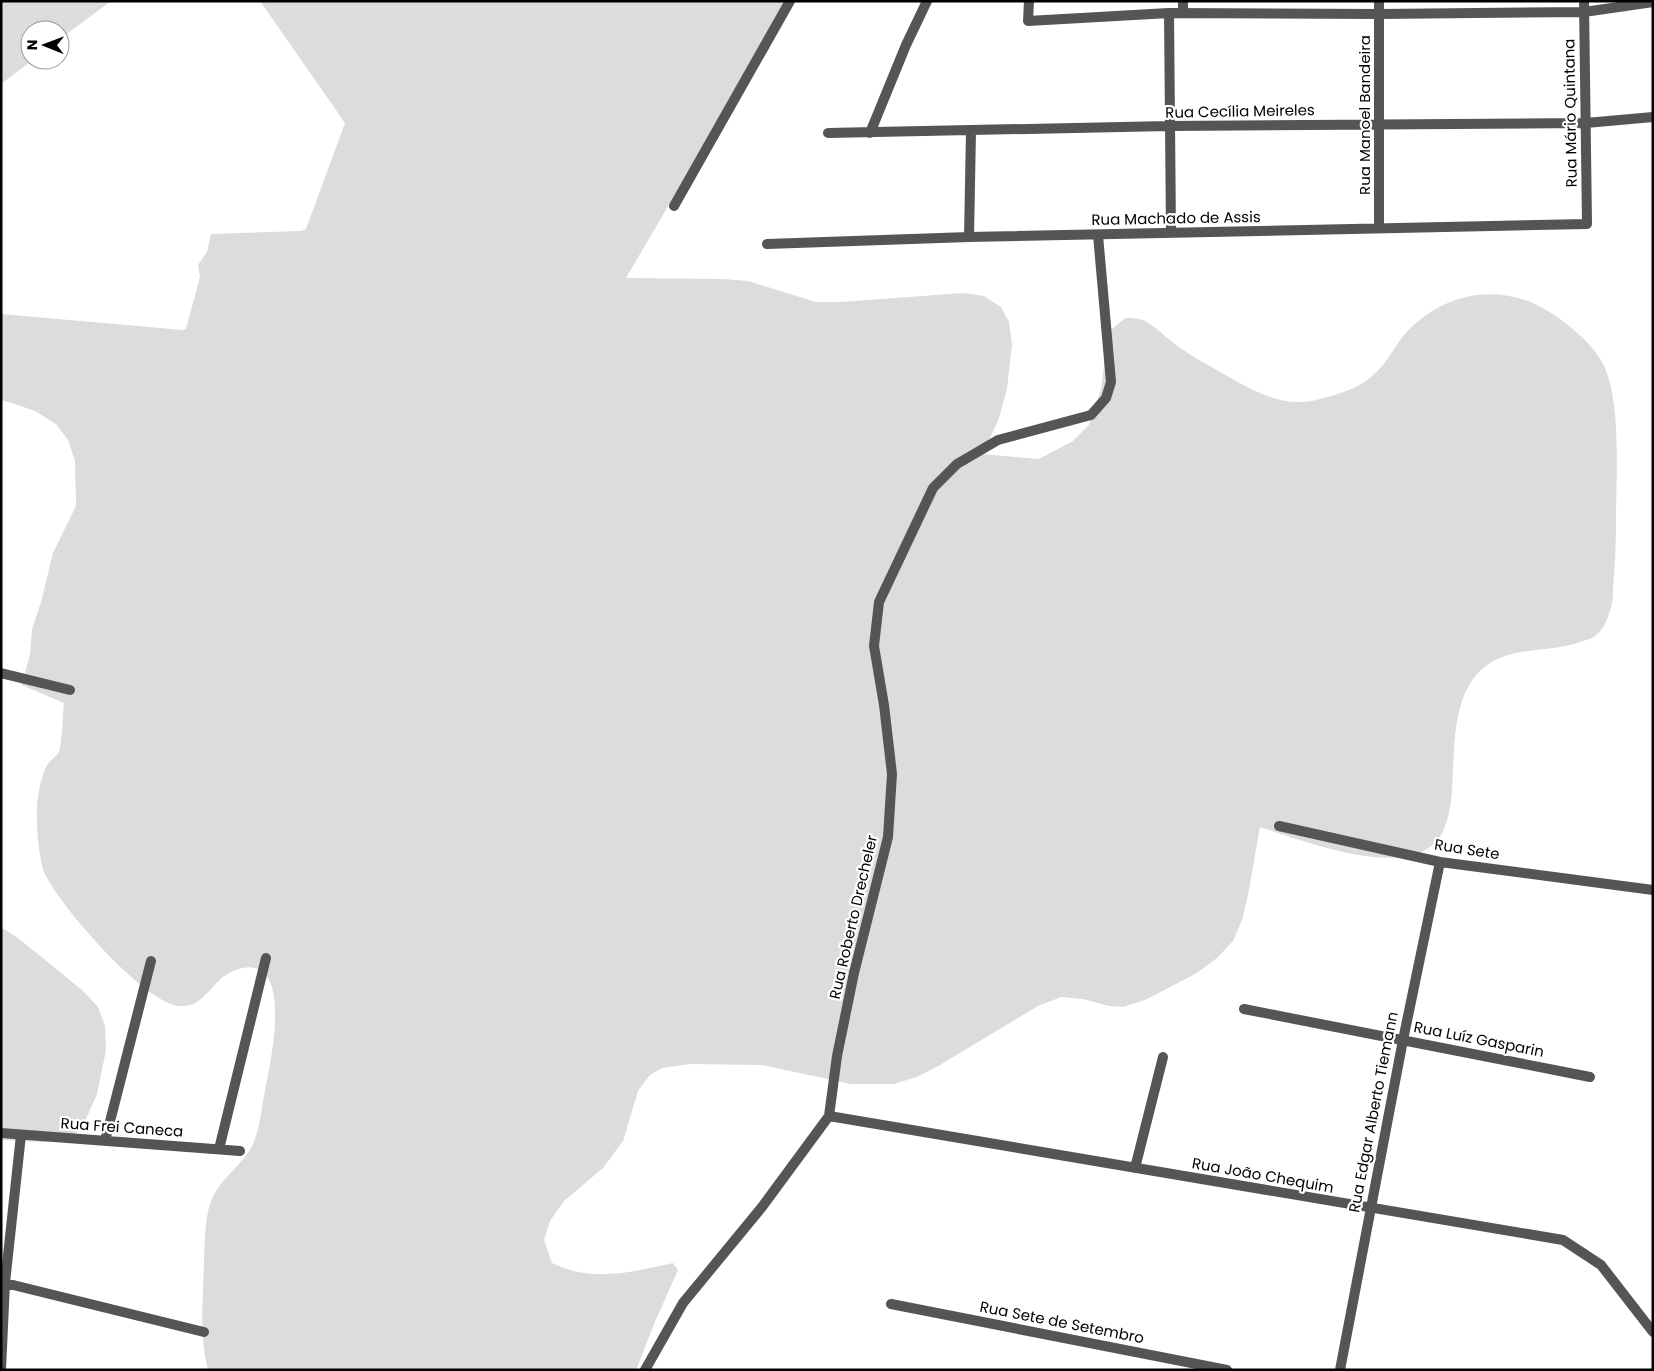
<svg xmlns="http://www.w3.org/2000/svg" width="1654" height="1371" font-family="Poppins,sans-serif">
	<rect width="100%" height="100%" fill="#fff"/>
	<path fill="#dcdcdc" d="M1 1H111L60 39V30H30V60H33L1 84Z
		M260 1H788L626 278 723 279 748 281 816 302H841L963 293 984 296 1001 307 1009 322 1012 345 1007 389 999 418 983 454 1039 459 1073 441 1089 425 1101 390 1106 347 1110 331 1125 318C1131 318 1139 318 1145 321 1158 328 1169 341 1182 349 1193 357 1205 363 1217 370 1247 387 1279 409 1316 400 1335 395 1356 390 1371 377 1385 366 1393 349 1404 335 1435 300 1480 285 1525 300 1550 308 1589 338 1602 362 1622 399 1616 477 1616 520 1616 543 1615 565 1613 587 1613 594 1613 601 1611 607 1609 616 1603 631 1595 636 1595 637 1584 641 1583 641 1548 655 1505 643 1477 674 1459 695 1456 723 1454 750 1452 776 1454 805 1444 829 1420 888 1303 840 1260 827L1248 895 1242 920 1233 941 1217 958 1197 973 1145 1000 1123 1007 1109 1006 1083 999 1061 997 1038 1006 940 1065 917 1077 894 1084H851L762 1065 691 1064 662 1068 650 1075 638 1091 623 1141 603 1168 564 1201 550 1221 544 1240 552 1263C559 1266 566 1269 574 1271 607 1279 641 1270 673 1263L678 1270 655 1322 636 1370H208C199 1335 203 1299 204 1263 205 1243 204 1221 211 1201 219 1180 240 1167 251 1148 259 1133 261 1113 264 1096 270 1066 282 1010 270 982 262 962 241 965 226 975 209 986 203 1008 179 1006 144 1003 60 906 45 874 40 863 37 835 37 821 36 803 39 782 47 765 50 760 56 757 59 752 62 743 63 713 64 703L22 685 30 654 32 629 41 602 53 553 76 506 75 461 68 440 56 424 35 411 12 403 1 400V314L183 330 186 329 200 277 198 265 207 252 211 234 301 231 306 229 345 123Z
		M1 927 18 938 82 990 98 1007 105 1026 106 1050 97 1094 82 1128 67 1139 43 1142 1 1140Z"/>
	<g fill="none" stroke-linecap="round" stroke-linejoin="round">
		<path stroke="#555" stroke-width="10" d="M1029 1 1028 21 1169 13 1379 14 1584 12 1653 2
			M1183 1V13
			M1379 1V228
			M1169 13 1171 233
			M828 133 1169 126 1586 123 1653 117
			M870 133 906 45 927 1
			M674 206 790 1
			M969 237 971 131
			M767 244 969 237 1587 224 1584 1
			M1 673 70 690
			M1279 826 1440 862 1653 890
			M1244 1009 1590 1077
			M829 1116 1563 1240 1601 1265 1653 1332
			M1 1133 240 1151
			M105 1141 151 961
			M219 1149 266 958
			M1135 1168 1163 1057
			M5 1283 204 1332
			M891 1304 1227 1370
			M1 1370 5 1283 21 1135
			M645 1370 683 1303 762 1207 829 1116 837 1056 854 973 888 837 892 774 884 705 874 646 879 602 933 488 957 464 998 440 1091 415 1106 398 1111 382 1098 235
			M1340 1370 1403 1040 1440 862"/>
	</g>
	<g text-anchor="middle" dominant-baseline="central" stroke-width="4.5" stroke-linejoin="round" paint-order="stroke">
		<g font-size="15" fill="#000" stroke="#fff">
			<text transform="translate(1240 111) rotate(-1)">Rua Cecília Meireles</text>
			<text transform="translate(1570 113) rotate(-91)">Rua Mário Quintana</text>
			<text transform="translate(1364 115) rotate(-90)">Rua Manoel Bandeira</text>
			<text transform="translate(1176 218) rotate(-1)">Rua Machado de Assis</text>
			<text transform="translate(1467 849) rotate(9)">Rua Sete</text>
			<text transform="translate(853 917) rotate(-77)">Rua Roberto Drecheler</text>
			<text transform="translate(1479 1039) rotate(11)">Rua Luíz Gasparin</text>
			<text transform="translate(1373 1112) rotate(-79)">Rua Edgar Alberto Tiemann</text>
			<text transform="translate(122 1127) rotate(4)">Rua Frei Caneca</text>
			<text transform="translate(1263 1175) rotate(10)">Rua João Chequim</text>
			<text transform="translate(1062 1322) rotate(11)">Rua Sete de Setembro</text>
		</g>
	</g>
	<rect width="1654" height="1371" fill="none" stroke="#000000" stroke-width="5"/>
	<g transform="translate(45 45) rotate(271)"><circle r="24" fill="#ffffff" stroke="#999999"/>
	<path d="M0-4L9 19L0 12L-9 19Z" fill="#000000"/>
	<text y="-8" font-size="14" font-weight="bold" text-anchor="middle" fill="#000000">N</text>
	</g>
</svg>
